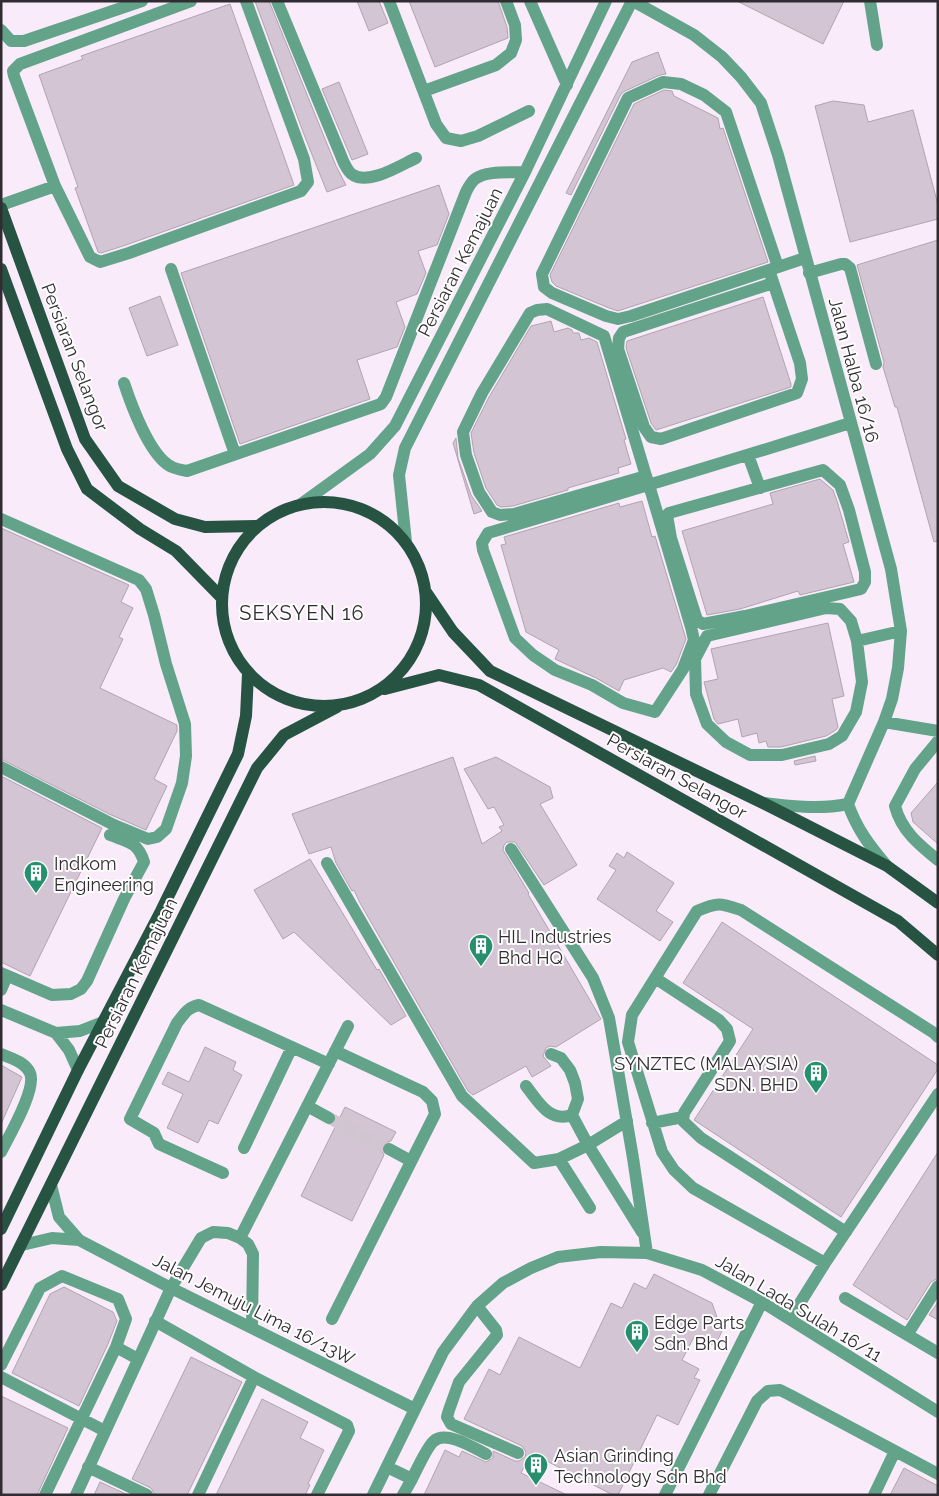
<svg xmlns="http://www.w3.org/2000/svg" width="939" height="1496" font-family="Raleway,sans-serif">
	<rect width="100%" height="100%" fill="#f9ebf9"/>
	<path fill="#d3c5d3" stroke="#b1a4b1" d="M255 1H269L336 166 346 185 327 192 303 132Z
		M357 1H379L388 23 369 31Z
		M409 1H498L507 27 508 38 435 67Z
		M737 1H844L823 44Z
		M230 4 294 185 126 245 101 253 98 252 75 188 78 187 39 75 83 59 81 56Z
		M658 52 666 74 660 75 625 91 621 94 571 195 566 193 632 62Z
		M339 82 368 154 352 160 322 89Z
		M664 90 672 91 674 96 718 118 720 129 723 128 768 262 618 311 609 308 556 286 552 282 550 275 634 104Z
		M833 101 864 105 868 122 913 110 938 205V219L850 242 815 106Z
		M439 185 449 214 437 245 418 251 426 273 417 294 396 302 405 327 397 347 357 360 370 399 240 444 181 273Z
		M938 240V541L934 542 897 407H895L883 367 884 362 857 265Z
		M160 296 178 345 147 356 129 308Z
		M763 297 791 384V387L656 430 651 423 626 348 627 341Z
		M551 321 554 332 568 328 572 330 573 333H579L581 340 589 338 597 342 626 439 624 440 631 464 618 468 619 473 568 488V490L513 506 501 507 497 505 486 488 474 453 471 433 489 397 531 326Z
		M456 438 458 458 471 495 482 511 474 514 453 443Z
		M820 479 833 490 837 501 849 542 843 544 854 582 800 595 798 591 740 609 707 615 682 531 773 504 770 493Z
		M642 501 652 537 655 536 686 639 676 665 671 672 663 668 624 680 619 691 596 678 555 659 559 650 526 632 501 545 506 544 504 537 619 503 620 507Z
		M1 528 129 585 121 602 133 608 119 637 123 639 100 688 177 725V731L154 779 167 786 146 830 109 814 1 759Z
		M828 623 844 696 832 699 838 727 836 730 826 736 781 747H768L766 741 759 743 757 733 742 737 738 719 718 724 714 719 704 682 718 679 711 649Z
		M815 756 816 761 795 765 794 761Z
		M453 757 482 844 502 831 499 827 504 825 494 807 488 809 464 769 496 757 550 787 553 798 540 804 577 865 544 885 515 842H507L504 845 503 850 529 893 528 894 601 1019 556 1047 550 1046 546 1048 543 1056 551 1066 532 1077 526 1066 473 1095 468 1091 360 903 354 890 352 891 336 863 331 847 309 854 292 814Z
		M1 776 102 828 30 976 1 962Z
		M938 782V844L913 822 911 813Z
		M627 852 674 883 656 911 673 922 660 941 597 899 616 870 609 866 617 853 624 858Z
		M310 859 377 970 379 969 406 1016 391 1025 294 932 283 939 254 890Z
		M722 922 938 1065V1069L841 1217 694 1120 753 1029 683 983Z
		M205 1047 236 1062 233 1070 242 1075 218 1124 209 1120 198 1143 167 1128 183 1094 162 1084 168 1072 189 1082Z
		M1 1065 22 1077 1 1124Z
		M345 1107 396 1132 391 1141 385 1142 382 1146 381 1150 384 1155 352 1221 301 1196Z
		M938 1152V1278L931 1282 907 1320 853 1285Z
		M654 1274 712 1303 722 1331 715 1346 695 1335 682 1360 699 1369 694 1378 700 1380 678 1425 657 1415 618 1495H613L531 1453 521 1473 567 1495H424L445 1450 459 1457 462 1451 486 1462 493 1458V1451L515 1461H519L525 1457 526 1452 522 1446 464 1419 489 1369 500 1375 519 1337 580 1368 611 1303 622 1308 634 1283 646 1289Z
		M64 1287 113 1312 117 1321 108 1344 79 1406 12 1373 50 1294Z
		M938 1302V1320L929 1315Z
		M191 1357 242 1382 187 1495H155L151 1488 132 1479Z
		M1 1396 68 1428 37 1495H1Z
		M262 1399 308 1422 300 1438 324 1450 308 1484 310 1485 305 1495H216Z
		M904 1468 938 1486V1495H890Z
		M100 1482 128 1495H94Z"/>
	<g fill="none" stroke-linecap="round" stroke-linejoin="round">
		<path stroke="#d1c5d1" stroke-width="12" stroke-dasharray="12 6" stroke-linecap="butt" d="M329 1118 389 1149"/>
		<path stroke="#62a389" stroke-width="12" d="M277 1 344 163C346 167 349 173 353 175 370 185 401 165 416 158
			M389 1 436 124 446 138 461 141 478 136 529 111
			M530 1 567 85
			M633 1 694 35 722 57 741 77 761 103 778 155 891 569 901 631 898 668 892 699 884 722 848 804C857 829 869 845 886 865
			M870 1 877 45
			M1 30 11 41H24L142 1
			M424 91 496 65 511 53 516 40 515 25 506 1
			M55 186 90 257 100 262 129 253 301 191 308 182 304 159 246 1
			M1 205 55 186 14 76 13 71 20 64 191 1
			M778 267 726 112 704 95 681 84 663 82 628 98 542 274 544 287 552 293 606 316 618 319 631 316 805 258
			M171 269 235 454
			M769 270 800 363 802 379 797 393 661 439 651 437 644 427 618 349 619 338 623 332 773 283
			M809 273 841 264H845L850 268 876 364
			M547 309 604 336 646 476 514 514 500 515 492 512 479 492 466 455 463 432 482 393 530 313 537 310Z
			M124 383C131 404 150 457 172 467 176 469 182 470 187 471L381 404 386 397 466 192C468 188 471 182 475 179 487 170 511 173 525 172
			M748 455 760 488
			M823 470 840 485 849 510 865 572V582L861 589 745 616 703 624 697 620 671 538 667 515 669 513Z
			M646 476 649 485 691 627 694 640 683 669 655 712 623 703 592 685 555 670 533 655 515 638 483 550 482 543 488 533C609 497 730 461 850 423
			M301 504 370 454 395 426 525 172 606 1
			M1 519 139 580 146 589 154 615 166 664 185 724 186 756 182 783 166 829 157 837 148 839 114 825 1 767
			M406 542 399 475 405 448 632 1
			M857 641 862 682 856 712 842 736 829 744 782 755H750L726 742 707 724 696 694 695 659 707 636 826 608 840 609 851 621 857 641 901 631
			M884 722 938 731
			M938 741 915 769 895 806C901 830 919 845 938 860
			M764 803C793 806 818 810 848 804
			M511 849 593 978 609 1018 633 1158 647 1253
			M327 863 462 1096 534 1163 559 1159 588 1145 627 1121
			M1 973 52 995 71 994 81 989 87 981 124 899 144 862C138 842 128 842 110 835
			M655 978 719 1020 727 1029 730 1041 684 1113 683 1121 701 1138 846 1232
			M1 990 7 976
			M1 1010 56 1033 80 1031 103 1022
			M56 1033 69 1050 78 1070
			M1 1054C11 1058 25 1062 30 1073 37 1089 9 1136 1 1152
			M551 1054 561 1058 570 1070 575 1083 578 1099 572 1115
			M526 1086C538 1101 549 1123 572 1115L588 1145 642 1232
			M307 1106 329 1118
			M652 1123 683 1117
			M244 1148 292 1047
			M389 1149 411 1161
			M559 1159 590 1208
			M223 1173 159 1144 154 1133 130 1119 177 1023C184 1014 188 1007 199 1005L329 1064
			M51 1185 59 1217 79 1240 171 1288 415 1409
			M240 1238 348 1026
			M22 1245 52 1238 79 1240
			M825 1263 693 1188 674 1170 662 1152 628 1042 632 1015 697 911C718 902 720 903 741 910L934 1033 938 1037
			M845 1298 938 1353
			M477 1306 496 1330 497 1335 459 1382 449 1410 447 1417 451 1424 518 1453
			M332 1319 435 1114 432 1101 423 1092 335 1051
			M790 1319 825 1263 938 1094
			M155 1321 254 1377 347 1425 349 1431 317 1495
			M907 1335 938 1286
			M116 1347 138 1359
			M1 1365 40 1288 62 1276 118 1299 126 1319 116 1347 45 1495
			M1 1377 105 1431
			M88 1467 147 1495
			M387 1467 412 1479 403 1495
			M412 1479C416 1471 428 1445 434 1441 446 1430 474 1448 486 1454
			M76 1495 171 1288 201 1238 213 1232 228 1233 240 1238 248 1244 253 1254 252 1328
			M198 1495 254 1377
			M373 1495 443 1352 477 1306 503 1283 531 1268 558 1257 601 1252 647 1253 702 1270 762 1302 938 1412
			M665 1495 762 1302
			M709 1495 757 1401 768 1391 780 1390 790 1395 938 1474
			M874 1495 895 1451"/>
		<path stroke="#265342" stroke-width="12" d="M1 208 85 439 118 486 175 519 205 527 257 526
			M1 269 67 449 87 489 140 529 176 551 222 598
			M222 604a102 102 0 1 1 204 0a102 102 0 1 1-204 0Z
			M426 592 453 632 490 671 763 803 887 866 938 903
			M385 689 439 675 479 685 898 921 938 955
			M1 1229 78 1070 161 911 238 754 246 716 248 674
			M1 1285 257 768 284 735 337 707"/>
	</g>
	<defs>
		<symbol id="building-pin" viewBox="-11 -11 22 30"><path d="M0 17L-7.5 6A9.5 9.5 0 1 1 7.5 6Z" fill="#268f6d" stroke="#fdfdfd"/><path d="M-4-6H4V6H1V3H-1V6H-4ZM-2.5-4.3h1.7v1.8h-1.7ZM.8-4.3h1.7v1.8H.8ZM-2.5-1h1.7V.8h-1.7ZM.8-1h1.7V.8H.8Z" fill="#fff"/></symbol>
	</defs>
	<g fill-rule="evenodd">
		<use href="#building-pin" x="22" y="859" width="28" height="38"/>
		<use href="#building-pin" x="467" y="932" width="28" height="38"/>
		<use href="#building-pin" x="802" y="1059" width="28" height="38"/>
		<use href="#building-pin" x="623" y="1318" width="28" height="38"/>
		<use href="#building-pin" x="522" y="1451" width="28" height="38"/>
	</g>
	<g text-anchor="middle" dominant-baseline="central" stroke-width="4" stroke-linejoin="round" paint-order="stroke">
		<g font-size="18" fill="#312c31" stroke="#fdfdfd">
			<text transform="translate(460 262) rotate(-63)">Persiaran Kemajuan</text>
			<text transform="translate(75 357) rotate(69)">Persiaran Selangor</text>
			<text transform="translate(854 370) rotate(75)">Jalan Halba 16/16</text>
			<text transform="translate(677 776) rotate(29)">Persiaran Selangor</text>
			<text transform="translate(136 973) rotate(-64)">Persiaran Kemajuan</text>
			<text transform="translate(799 1308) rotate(31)">Jalan Lada Sulah 16/11</text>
			<text transform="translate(254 1309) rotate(27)">Jalan Jemuju Lima 16/13W</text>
		</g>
		<g font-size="18" fill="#312c31" stroke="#fdfdfd" text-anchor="start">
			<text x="54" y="863">Indkom<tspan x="54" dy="21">Engineering</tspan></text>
			<text x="498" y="936">HIL Industries<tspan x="498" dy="21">Bhd HQ</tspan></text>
			<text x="798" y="1063" text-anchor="end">SYNZTEC (MALAYSIA)<tspan x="798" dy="21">SDN. BHD</tspan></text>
			<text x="654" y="1322">Edge Parts<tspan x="654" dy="21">Sdn. Bhd</tspan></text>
			<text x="554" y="1455">Asian Grinding<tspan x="554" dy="21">Technology Sdn Bhd</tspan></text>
		</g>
		<g font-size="20" letter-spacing="1" fill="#312c31" stroke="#fdfdfd">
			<text x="302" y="613">SEKSYEN 16</text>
		</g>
	</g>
	<rect width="939" height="1496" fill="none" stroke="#312c31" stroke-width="5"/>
</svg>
